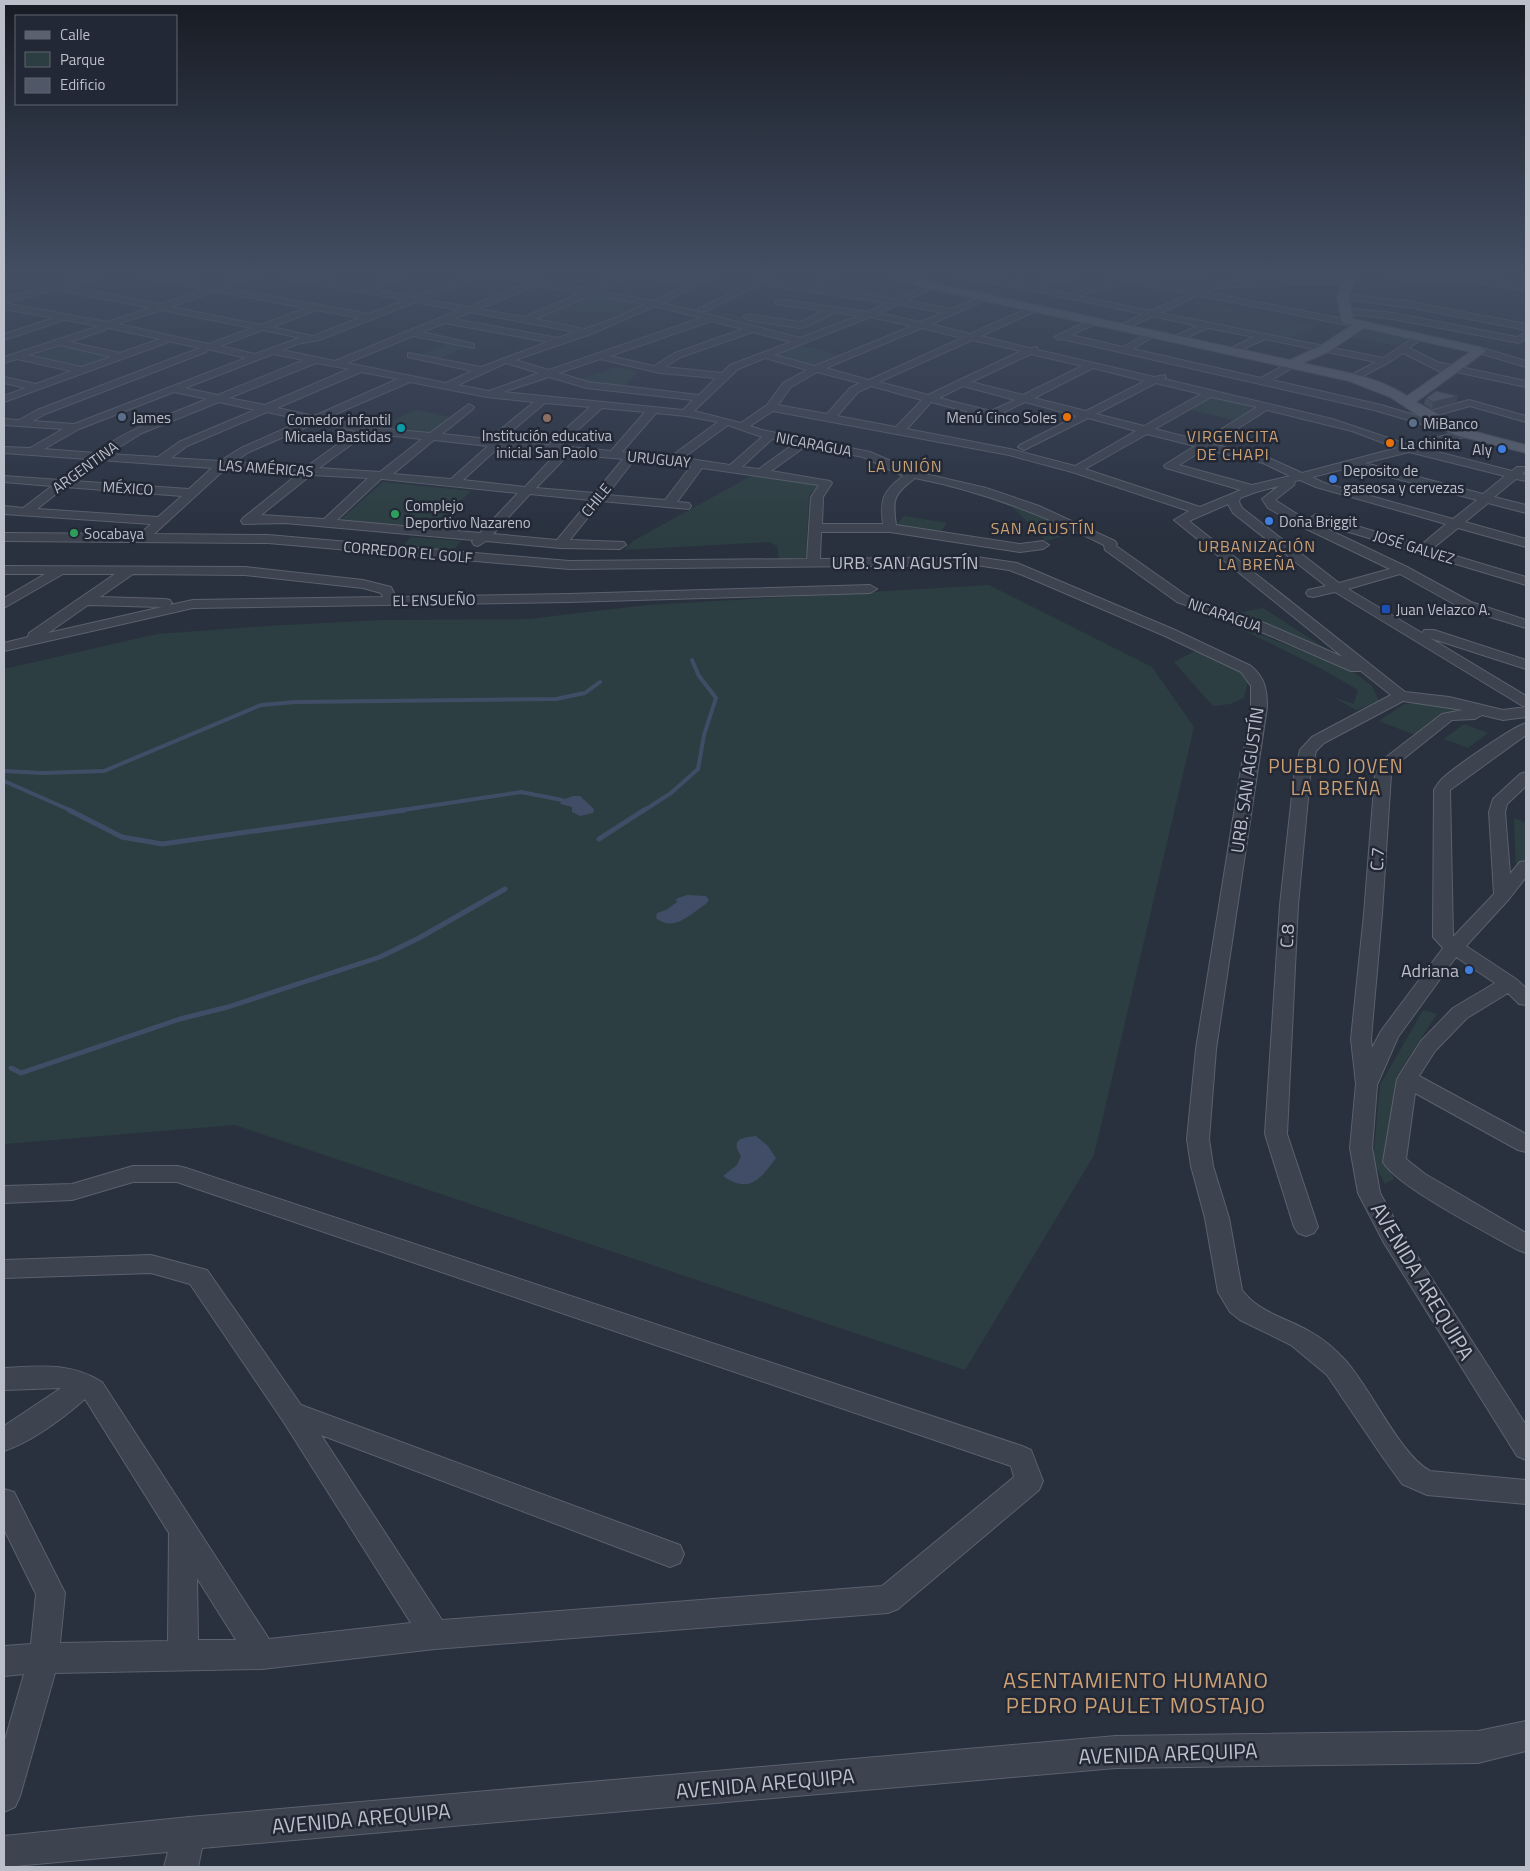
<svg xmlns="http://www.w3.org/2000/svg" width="1530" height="1871" font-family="'Titillium Web',sans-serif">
	<rect width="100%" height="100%" fill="#29313f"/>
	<path fill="#2c3e41" d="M1156 275H1182L1216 281 1196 290 1138 280Z
		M829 281 902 297 892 300 818 288Z
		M593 294 644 303 593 328 535 318Z
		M1211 305 1316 326 1289 340 1186 318Z
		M678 306 801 327 810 325 836 312 855 314 800 338 675 307Z
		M1362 328 1410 337 1397 346 1348 336Z
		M447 344 465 347 437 360 419 356Z
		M799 345 843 356 816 367 769 356Z
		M62 346 112 357 81 368 30 357Z
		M616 367 638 372 622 388 599 385 578 380Z
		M1211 396 1258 408 1237 421 1188 409Z
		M416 410 451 417 428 434 373 429Z
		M755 476 818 486 809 495 806 556 804 558 779 559 777 546 769 542 624 550 633 541 749 477Z
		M383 482 471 491 427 530 339 521Z
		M1005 499 1026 508 1036 515 1082 532 1046 541Z
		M904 516 947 523 940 533 896 526Z
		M411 537 461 541 452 552 401 548Z
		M989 585 1152 667 1194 727 1094 1155 965 1370 235 1125 4 1144V669L157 634 266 626 383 620 529 619 647 605Z
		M1263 608 1348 663 1227 615Z
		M1225 621 1351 670 1372 686 1379 701 1356 710 1333 697 1354 704 1358 690 1320 668Z
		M1195 651 1242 670 1249 677 1244 698 1230 704 1213 706 1174 662Z
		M1412 703 1439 705 1469 710C1444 710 1434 720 1415 735L1379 721 1404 704Z
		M1464 724 1488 733 1468 748 1444 739Z
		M1514 818 1526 823V858L1516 867Z
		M1423 1010 1437 1014 1396 1077 1385 1164 1394 1179 1385 1184 1373 1161 1380 1085Z"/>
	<path fill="#414d66" d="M573 796H580L594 809 593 813 580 816 572 812V807L560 804 562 800Z
		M687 895 706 896 709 900 706 904C690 914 674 933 656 918L657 913 666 910 677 902 676 899Z
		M756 1136 768 1146 776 1158C760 1180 749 1194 723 1176L737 1165 741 1156C730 1139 741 1138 756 1136Z"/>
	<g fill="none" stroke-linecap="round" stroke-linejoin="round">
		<path stroke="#414d66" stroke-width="4" d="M4 771 42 773 104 771 261 705 296 702 556 699 585 693 600 682
			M4 781 72 811
			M396 811 521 792 562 800
			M643 811 671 793 698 769 704 735 716 698 699 676 692 660"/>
		<path stroke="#414d66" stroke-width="5" d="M69 810 122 837 162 844 405 810
			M599 839 644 810
			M11 1068 21 1073 180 1019 228 1007 380 957 419 938 505 889"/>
		<defs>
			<path id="minor" d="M89 275H103L68 286 160 304 205 289 146 278 142 275H160L215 285 246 275H258L226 288 369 314 405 300 285 278 281 275H299L363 287 394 275H406L374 289 415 297 471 275H483L425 299 468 307 526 283 492 275H510L589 289 621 275H632L599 291 653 301 688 284 644 278 640 275H661L696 281 708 275H719L662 303 800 338 858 316 835 312 810 325 800 328 748 320 743 317 748 314 800 322 824 311 776 304 775 302 779 299 868 312 886 303 761 284 706 311H700L698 309 766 275 772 277 769 280 806 286 827 275H838L816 287 895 299 931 283 935 286 934 288 907 300 951 309 983 296 986 295 990 298 931 324 970 334 1035 305 1040 308 1038 310 981 336 1029 348 1037 347 1038 350 1154 377 1165 375 1166 377 1164 379 1332 419 1409 445 1453 433 1374 410 1062 339 1059 340 1054 337 1094 318 1097 319V323L1071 335 1123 347 1153 330 1158 333 1156 335 1133 349 1261 378 1292 361 1297 364 1295 366 1272 380 1381 405 1464 430 1465 432 1464 437 1422 448 1512 471 1517 467H1525L1526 470 1522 474 1526 475V481L1516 479 1494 497 1526 505V513L1488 503 1465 522 1526 539V547L1458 528 1432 549 1526 577V585L1312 521 1310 518 1316 514 1421 545 1446 524 1316 487 1300 480 1295 481 1294 485 1275 500 1300 516 1407 567 1471 602 1526 620V628L1461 608 1400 574 1348 589 1422 633 1424 630H1434L1526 660V669L1430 638 1526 696V707L1521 705 1335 592 1313 597 1308 596 1306 593 1308 590 1326 586 1233 513 1228 504 1189 521 1405 692 1449 697 1503 710 1526 707V717L1503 720 1482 715 1475 719 1452 720 1397 764 1391 775 1382 914 1371 1039 1372 1048 1381 1031 1443 948 1433 937 1434 790C1436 787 1438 783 1441 780 1450 770 1514 726 1526 723V735L1450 790 1453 937 1494 894 1489 812 1493 799 1520 774 1526 772V786L1507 804 1505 812 1510 874 1520 862 1526 861V877L1509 899 1466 946 1516 979 1526 988V1005L1519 1004 1508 993 1467 1018 1435 1051 1419 1076 1526 1134V1152L1518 1150 1415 1093 1406 1159 1425 1174 1526 1233V1253L1518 1250C1490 1234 1396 1186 1383 1162L1397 1079 1400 1074 1421 1041 1453 1008 1495 983 1456 957 1398 1037 1377 1085 1372 1148 1380 1193 1401 1231 1526 1425V1460L1517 1456 1384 1243 1358 1193 1350 1148 1356 1084 1351 1039 1364 914 1375 775 1385 758 1442 714 1463 710 1403 701 1324 743 1316 751 1310 777 1298 905 1287 1134 1318 1227 1314 1233 1306 1236 1298 1233 1294 1227 1265 1134 1280 905 1294 777 1300 750 1312 737 1391 695 1361 671H1351L1257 630 1177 602 1105 550 1104 545C1044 515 981 491 915 478 894 494 892 499 896 525L1020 544 1043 541 1049 545 1043 549 1020 552 890 532H821L820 559 976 557 1017 563 1175 630 1251 666C1265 678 1267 689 1267 707L1216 1049 1209 1139 1213 1166 1229 1218 1242 1290C1258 1312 1286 1318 1309 1331 1322 1338 1335 1349 1345 1360 1370 1387 1400 1455 1430 1471L1526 1480V1504L1427 1495 1402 1484 1382 1456 1327 1375 1291 1345 1240 1320 1230 1312 1218 1292 1205 1218 1191 1166 1187 1139 1196 1049 1251 707V686L1241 672 1165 636 1025 576 1009 570 976 565 569 569 268 543 4 541V533L140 534 151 524 4 514V506L23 508 52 486 4 482V476L60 480 87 459 4 453V447L30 448 63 429 4 425V419L19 420 37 410 200 348 168 341 166 343 4 402V396L26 388 4 383V377L36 384 71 371 17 359 4 363V357L99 326 64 320 4 340V334L54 318 4 309V298ZM537 285 580 293 524 317 479 309ZM58 289 60 290 150 308 107 322 5 303ZM216 291 306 308 261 325 171 307ZM591 295 645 304 618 317 585 329 535 319ZM416 302 459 310 335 361 282 350 297 344 319 340ZM899 304 942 313 920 322 879 313ZM655 306 701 318 549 370 515 360 591 334ZM161 310 252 328 209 344 118 324ZM317 310 359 318 313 336 272 327ZM470 312 575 332 558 338 454 319ZM870 317 912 326 815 366 774 355ZM711 321 743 329 675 353 654 366 610 356ZM445 323 548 342 481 367 408 353V357L472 371 446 383 347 363 413 336 474 348V344L422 332ZM106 327 108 328 160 339 120 353 70 342 105 330ZM922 328 962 338 869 380 826 368ZM263 330 300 338 255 354 220 346ZM753 332 791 342 730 365 722 373 665 367 681 357ZM972 340 1021 351 928 395 879 382ZM60 345 111 357 81 367 28 355ZM207 349 246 358 74 424 33 421 45 414 206 352ZM273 354 304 360 218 395 185 388ZM1031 354 1082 366 1023 395 971 382ZM765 358 807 370 783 383 767 405 741 423 694 411 738 369ZM600 359 660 373 716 378 699 395 588 382 559 373ZM316 363 349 369 265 405 229 398ZM506 363 539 373 489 391 458 385ZM1093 368 1145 381 1086 411 1034 398ZM361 372 398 379 314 416 277 408ZM817 372 860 383 850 388 827 414 778 405 791 387ZM549 377 587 388 693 400 683 410 503 392ZM410 382 487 397 534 402 489 439 442 434 473 409 474 407 469 404 430 433 365 427 326 418ZM1156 383 1201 394 1144 426 1096 414ZM871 386 922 400 896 427 837 416 858 392ZM963 386 1015 400 991 411 939 398ZM174 392 207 399C169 415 129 428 95 453L44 449 79 429ZM1211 397 1257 407 1202 441 1155 429ZM219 402 255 410 179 442 158 457 108 454 142 433ZM931 402 992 418 1025 402 1077 416 1020 445 1018 447 1024 450 1088 418 1136 431 1075 466 1010 449 907 429ZM545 403 590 407 548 445 501 440ZM602 408 645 412 611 451 560 446ZM1267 410 1352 431 1397 448 1302 473 1271 459 1213 444ZM773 411 1009 455 1072 472 1189 511 1174 520 1343 657 1267 624 1187 596 1116 546 1117 544 1115 541 1039 506 986 488 917 472 870 452 762 430 750 426ZM267 412 304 420 241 448 220 461 171 458 187 446ZM656 413 686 416 718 422 670 457 622 452ZM316 423 356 431 306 467 234 462 249 452ZM728 425 762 437 730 465 683 458ZM367 433 422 439 380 472 319 468ZM1147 434 1195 446 1166 464 1164 466 1166 468 1241 490 1200 507 1085 469ZM772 439 795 443 759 469 742 467ZM434 440 488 446 451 479 393 474ZM806 446 863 457 903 476C883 491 880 499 883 524H822L823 497 832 483 830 481 771 471ZM499 447 557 453 525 487 463 480ZM1205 449 1263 463 1290 476 1252 485 1179 465ZM1409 452 1505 476 1483 494 1365 463ZM569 454 623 459 595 493 536 488ZM100 460 212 468 189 489 73 481ZM634 460 686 465 691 466 665 500 607 495ZM1352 467 1477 500 1453 519 1324 483 1312 477ZM702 468 819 485 811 497 807 559 569 561 268 535 154 534 225 469 298 474 243 518 241 521 243 524 285 523 473 540 472 542 474 545 478 546 486 541 560 548 620 549 626 545 624 542 570 540 601 501 689 509 691 506 689 503 677 502ZM311 475 368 478 324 519 261 515ZM381 479H383L518 493 480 533 337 520ZM1279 486 1262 499 1268 508 1292 522 1390 569 1339 583 1242 508 1239 502 1240 498 1256 492ZM65 487 182 496 158 517 37 509ZM530 494 590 500 557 540 493 534Z
				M955 275H975L1031 285 1066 275H1079L1041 287 1068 294 1127 276 1196 290 1213 282 1301 278 1348 279 1352 282 1351 284H1301L1215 288 1206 292 1354 321V325L1351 326 1198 295 1161 313 1383 358 1419 334 1424 337 1409 348 1437 362 1526 381V387L1452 371 1447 374 1443 373 1403 353 1388 363 1353 381 1349 380V376L1376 362 1265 339 1232 354 1229 353V349L1254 337 1208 328 1176 342 1171 339 1173 337 1197 326 1153 316 1123 330 1120 329V325L1143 314 1016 287 959 278ZM1127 282 1188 294 1151 311 1078 296Z
				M1390 275H1462L1526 284V290L1458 280 1410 282Z
				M1343 294 1407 301 1526 324V330L1407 307 1340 299V295Z
				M1344 308 1393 313 1517 337 1526 332V339L1519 343 1393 319 1341 313 1339 311Z
				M1479 347 1526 361V367L1476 352V348Z
				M1469 400 1526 416V422L1470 406 1427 418 1422 415 1423 413Z
				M4 566 245 567 363 580 391 587 396 597 569 594 870 585 877 589 870 593 569 602 193 608 4 651V643L28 637 29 633 115 574H63L4 608V598L45 574H4ZM133 574 245 575 363 588 381 593 383 597 193 600 170 605 172 603 170 600 165 599 100 597ZM88 605 162 607 48 633Z
				M133 1166H178L186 1168 1022 1446 1031 1450 1043 1481 1039 1490 898 1609 888 1613 435 1649 262 1669 55 1673 20 1796 15 1807 4 1812V1743L24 1674 4 1676V1646L31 1644 36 1594 4 1529V1489L14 1492 65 1593 60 1643 168 1641 169 1533 85 1399C62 1419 33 1441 4 1451V1426L61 1388 4 1390V1368C41 1366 70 1362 102 1382L269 1639 411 1623 283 1421 190 1284 151 1273 4 1278V1260L151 1255 207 1270 301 1405 680 1545 684 1554 680 1563 670 1567 321 1435 442 1620 882 1586 1014 1477 1011 1466 177 1182H133L72 1200 4 1203V1186L72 1184ZM197 1578 236 1640H198Z
				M1526 1721V1751L1478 1763 1116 1768 202 1848 198 1867H164L168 1852 4 1867V1836L189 1817 1116 1736 1478 1731Z"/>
			<path id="major" d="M888 275H904L925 281 1290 360 1320 346 1352 325 1344 323 1342 321 1337 297 1347 275H1357L1349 297 1353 319 1480 347 1486 351 1416 402 1465 429 1526 445V453L1455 435 1422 418 1390 397 1349 381 922 287 889 277ZM1364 328 1470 352 1407 396C1377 376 1338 371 1303 363L1328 352Z"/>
		</defs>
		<use href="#minor" stroke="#5b616d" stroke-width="2"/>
		<use href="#major" stroke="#474c58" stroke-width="2"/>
		<use href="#minor" fill="#3d434f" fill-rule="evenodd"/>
		<use href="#major" fill="#5b626f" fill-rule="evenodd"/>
	</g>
	<path fill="#454c59" d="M1458 396 1456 402 1432 409 1424 404 1426 398Z"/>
	<path fill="#383e49" d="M1458 396 1456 402 1432 409 1433 402Z"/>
	<path fill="#505868" stroke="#383e49" d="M1436 391 1458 396 1433 402 1426 398Z"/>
	<linearGradient id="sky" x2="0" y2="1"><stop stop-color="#171b23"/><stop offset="0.51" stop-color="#434e63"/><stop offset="1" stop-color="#434e63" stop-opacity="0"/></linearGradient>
	<rect width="1530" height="537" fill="url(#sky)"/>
	<g fill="#5c6f8a" stroke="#222835" stroke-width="2">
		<circle cx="122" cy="417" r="5"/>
		<circle cx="1413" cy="423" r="5"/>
	</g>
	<g fill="#e8710a" stroke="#222835" stroke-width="2">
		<circle cx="1067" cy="417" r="5"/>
		<circle cx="1390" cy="443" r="5"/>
	</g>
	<circle fill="#8d6e63" stroke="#222835" stroke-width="2" cx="547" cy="418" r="5"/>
	<circle fill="#0f9aa8" stroke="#222835" stroke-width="2" cx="401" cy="428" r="5"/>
	<g fill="#3f7fe0" stroke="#222835" stroke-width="2">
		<circle cx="1502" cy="449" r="5"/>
		<circle cx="1333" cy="479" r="5"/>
		<circle cx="1269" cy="521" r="5"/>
		<circle cx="1469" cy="970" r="5"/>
	</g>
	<g fill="#2e9e5b" stroke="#222835" stroke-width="2">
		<circle cx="395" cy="514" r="5"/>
		<circle cx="74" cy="533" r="5"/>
	</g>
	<rect fill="#1a4fb4" stroke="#222835" stroke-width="2" x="1381" y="604" width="10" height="10" rx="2.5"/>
	<g text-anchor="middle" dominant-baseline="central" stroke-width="5" stroke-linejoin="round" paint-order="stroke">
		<g font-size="15" fill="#babfca" stroke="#222835" text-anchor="start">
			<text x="132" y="417">James</text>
			<text x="1057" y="417" text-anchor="end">Menú Cinco Soles</text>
			<text x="391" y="419" text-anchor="end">Comedor infantil<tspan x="391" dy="17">Micaela Bastidas</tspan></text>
			<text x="1423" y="423">MiBanco</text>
			<text x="547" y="435" text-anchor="middle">Institución educativa<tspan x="547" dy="17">inicial San Paolo</tspan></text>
			<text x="1400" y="443">La chinita</text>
			<text x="1492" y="449" text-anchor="end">Aly</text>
			<text x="1343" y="470">Deposito de<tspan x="1343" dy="17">gaseosa y cervezas</tspan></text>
			<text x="405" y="505">Complejo<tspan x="405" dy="17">Deportivo Nazareno</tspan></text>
			<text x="1279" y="521">Doña Briggit</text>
			<text x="84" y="533">Socabaya</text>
			<text x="1396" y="609">Juan Velazco A.</text>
		</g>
		<g font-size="15" fill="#babfca" stroke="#222835">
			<text transform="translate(814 444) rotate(11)">NICARAGUA</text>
			<text transform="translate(659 459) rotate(6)">URUGUAY</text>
			<text transform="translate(85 467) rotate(-36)">ARGENTINA</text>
			<text transform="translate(266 468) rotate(4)">LAS AMÉRICAS</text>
			<text transform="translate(128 488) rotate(4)">MÉXICO</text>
			<text transform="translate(596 500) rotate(-51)">CHILE</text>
			<text transform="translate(1414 547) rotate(17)">JOSÉ GALVEZ</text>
			<text transform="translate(408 552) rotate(5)">CORREDOR EL GOLF</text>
			<text transform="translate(434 600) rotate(-1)">EL ENSUEÑO</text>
			<text transform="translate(1225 615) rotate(19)">NICARAGUA</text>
		</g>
		<g font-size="16" letter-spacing="1" fill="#cba074" stroke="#222835">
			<text x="1233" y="436">VIRGENCITA<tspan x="1233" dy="18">DE CHAPI</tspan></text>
			<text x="905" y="466">LA UNIÓN</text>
			<text x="1043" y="528">SAN AGUSTÍN</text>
			<text x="1257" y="546">URBANIZACIÓN<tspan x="1257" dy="18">LA BREÑA</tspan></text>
		</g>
		<g font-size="18" fill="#babfca" stroke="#222835">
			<text x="905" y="562">URB. SAN AGUSTÍN</text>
			<text transform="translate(1247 780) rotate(-82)">URB. SAN AGUSTÍN</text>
			<text transform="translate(1377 859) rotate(-86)">C.7</text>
			<text transform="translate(1287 936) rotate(-87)">C.8</text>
		</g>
		<g font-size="18" fill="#babfca" stroke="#222835" text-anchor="end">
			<text x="1459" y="970">Adriana</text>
		</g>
		<g font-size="19" letter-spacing="1" fill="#cba074" stroke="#222835">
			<text x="1336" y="765">PUEBLO JOVEN<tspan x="1336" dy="22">LA BREÑA</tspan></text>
		</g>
		<g font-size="21" fill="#babfca" stroke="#222835">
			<text transform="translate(1423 1281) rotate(59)">AVENIDA AREQUIPA</text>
			<text transform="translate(1168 1753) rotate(-2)">AVENIDA AREQUIPA</text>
			<text transform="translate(765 1783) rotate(-5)">AVENIDA AREQUIPA</text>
			<text transform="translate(361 1818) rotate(-5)">AVENIDA AREQUIPA</text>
		</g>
		<g font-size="22" letter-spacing="1" fill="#cba074" stroke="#222835">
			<text x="1136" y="1680">ASENTAMIENTO HUMANO<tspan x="1136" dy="25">PEDRO PAULET MOSTAJO</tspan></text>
		</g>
	</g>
	<rect width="1530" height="1871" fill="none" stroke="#babfca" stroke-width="10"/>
	<rect x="15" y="15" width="162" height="90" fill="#222835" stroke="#5f6471"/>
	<rect x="25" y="31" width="25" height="8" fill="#5b626f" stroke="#5f6471"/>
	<text x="60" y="40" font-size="15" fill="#babfca">Calle</text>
	<rect x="25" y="52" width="25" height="15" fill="#2c3e41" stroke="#5f6471"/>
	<text x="60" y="65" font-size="15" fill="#babfca">Parque</text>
	<rect x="25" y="78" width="25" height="15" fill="#505868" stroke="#5f6471"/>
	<text x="60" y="90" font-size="15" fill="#babfca">Edificio</text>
</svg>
